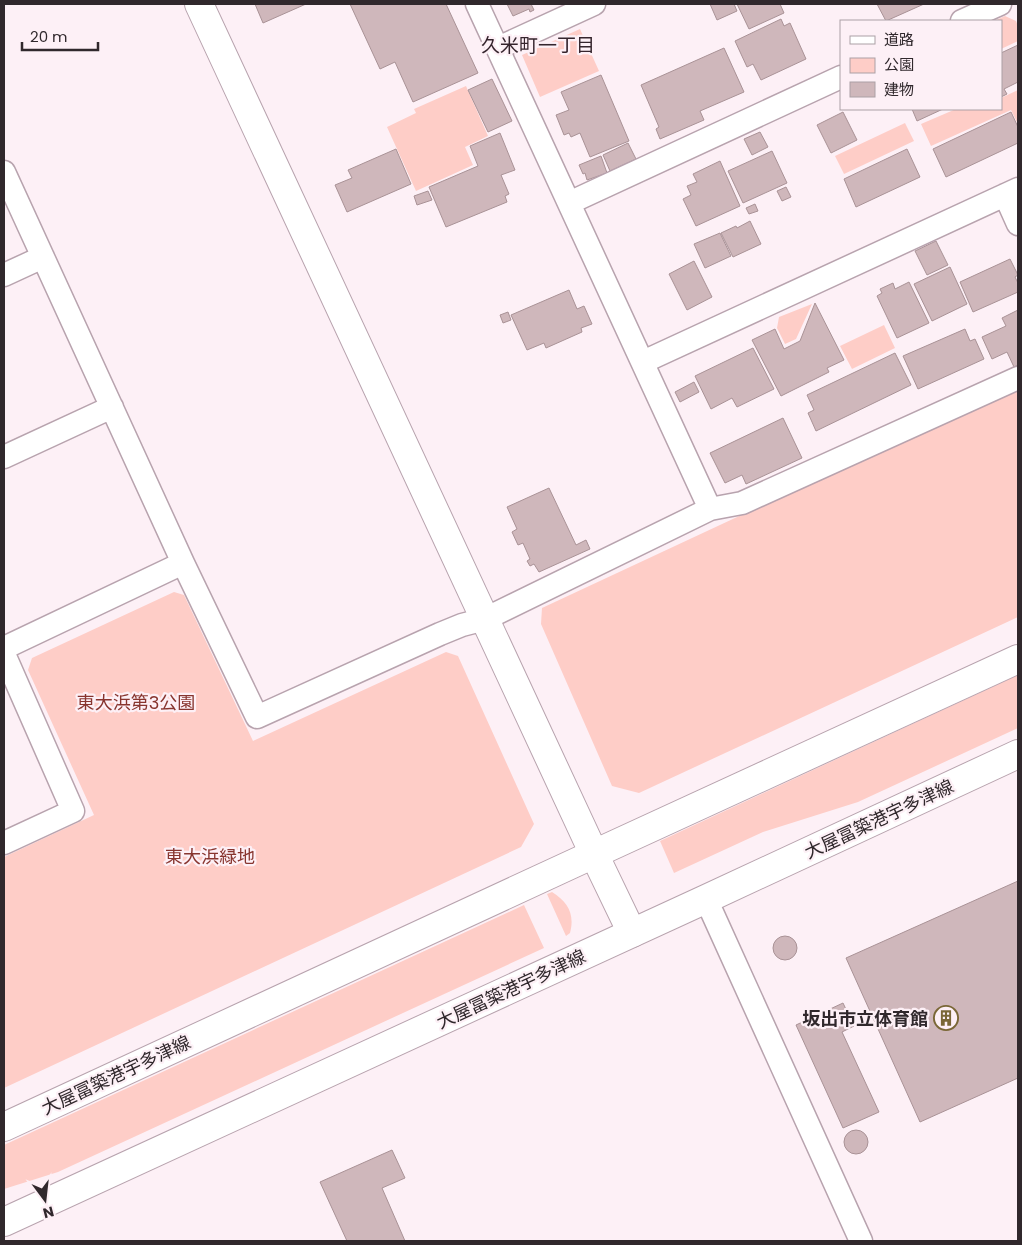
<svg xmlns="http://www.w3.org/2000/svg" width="1022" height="1245" font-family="Poppins,'Noto Sans JP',sans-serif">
	<rect width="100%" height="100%" fill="#fdf0f6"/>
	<path fill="#fecdc7" d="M1005 16 1016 21 1018 26V41L1001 49V21H994Z
		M580 29 599 71 540 97 522 55Z
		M466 86 488 136 465 147 473 165 416 191 387 127 416 113 414 109Z
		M1018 90V124L1011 110 931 146 921 124 956 109H1001V98Z
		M905 123 914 141 844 174 835 156Z
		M812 304 796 339 785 344 777 328 779 317Z
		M884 325 895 348 852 369 840 346Z
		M1018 386V617L639 793 612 786 541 624 542 608Z
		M174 592 184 595 253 741 446 652 458 656 534 824 521 847 4 1088V857L94 815 28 670 32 658Z
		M1018 675V728L858 802 763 832 674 873 660 841Z
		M552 892C568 902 575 914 570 933L566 936 547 894Z
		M524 905 544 948 58 1172 4 1189V1145Z"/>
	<path fill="#cfb7bb" stroke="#a99296" d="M255 4H306L263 23Z
		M350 4H446L478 73 413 102 395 62 380 69Z
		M507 4H531L534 10 530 12 529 9 513 16Z
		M710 4H734L737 11 717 20Z
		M737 4H780L784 13 749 29Z
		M877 4H924L886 21Z
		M781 19 784 26 790 23 806 59 761 80 753 64 747 67 735 41Z
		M1018 45V82L1004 89 1007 94 1001 97V53Z
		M724 48 744 92 700 111 704 120 660 139 656 129 659 127 641 85Z
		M601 75 629 141 590 157 580 133 571 137 569 133 564 135 556 115 569 110 561 92Z
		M492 79 512 121 488 132 468 90Z
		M912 109H943L917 121Z
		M843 112 857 140 831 153 817 125Z
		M1011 112 1018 127V143L946 177 933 149Z
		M760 132 768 147 752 155 744 139Z
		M500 133 515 170 501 175 509 194 505 196 507 202 446 227 429 187 478 166 470 146Z
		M628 143 636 159 610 171 603 155Z
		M396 149 411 184 347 212 335 185 352 178 348 170Z
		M907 149 920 177 856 207 844 179Z
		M772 151 787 183 743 203 728 171Z
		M601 156 607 173 587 180 585 173 583 174 579 165Z
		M720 161 740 206 696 226 683 199 691 195 687 186 697 182 693 174Z
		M786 187 791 197 782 201 777 191Z
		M428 191 432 200 417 205 414 196Z
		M755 204 758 211 749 214 746 208Z
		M750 221 761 244 733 257 721 233 736 226 737 228Z
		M720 233 731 256 705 268 694 244Z
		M936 241 948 265 927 275 915 251Z
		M1010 259 1018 275 1015 277 1018 283V292L973 312 960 282Z
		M694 261 712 297 687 310 669 274Z
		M950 267 967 304 932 321 914 284Z
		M909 282 929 323 897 338 877 296 882 293 880 289 893 283 895 289Z
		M569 290 577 309 584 306 592 324 581 328 582 332 546 348 544 343 527 350 511 315Z
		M815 303 844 360 827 368 829 372 781 396 752 340 775 329 784 349 800 341Z
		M1018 310V365L1014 367 1007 352 992 359 982 337 1006 326 1002 318Z
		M508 312 511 320 503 323 500 315Z
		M965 329 970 341 975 339 984 359 918 389 903 356Z
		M753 348 774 389 737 407 732 398 711 409 695 376Z
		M895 353 911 385 816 431 808 413 814 410 807 395Z
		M694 382 699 392 680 402 675 392Z
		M783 418 802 458 746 484 742 475 725 483 710 453Z
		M549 488 576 545 586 540 590 549 539 572 534 564 530 566 527 561 530 559 523 543 518 545 512 532 517 529 507 507Z
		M1018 881V1078L920 1122 846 958Z
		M773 948a12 12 0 1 1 24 0a12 12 0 1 1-24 0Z
		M843 1003 854 1026 842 1032 879 1112 843 1128 796 1025Z
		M844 1142a12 12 0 1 1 24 0a12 12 0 1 1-24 0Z
		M392 1150 405 1178 382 1188 405 1241H347L320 1182Z"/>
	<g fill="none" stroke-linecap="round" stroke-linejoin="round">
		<defs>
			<path id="minor" d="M477 4 710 509
				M962 21 1000 4
				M498 48 594 4
				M4 172 183 563 257 717 440 634 462 625 485 619 710 509 742 503 1018 378
				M1005 195 1018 224
				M569 203 841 77
				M4 275 43 257
				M643 362 1018 189
				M4 457 112 407
				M4 648 183 563
				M4 654 73 811 4 843
				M706 899 861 1241"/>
			<path id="tertiary" d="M199 4 594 854 632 933"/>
			<path id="secondary" d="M4 1127 594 854 1018 659
				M4 1222 706 899 1018 754"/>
		</defs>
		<use href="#minor" stroke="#b8a3ae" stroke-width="25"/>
		<use href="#tertiary" stroke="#b8a3ae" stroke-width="30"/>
		<use href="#secondary" stroke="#b8a3ae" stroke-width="30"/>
		<use href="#minor" stroke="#fff" stroke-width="22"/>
		<use href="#tertiary" stroke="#fff" stroke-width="28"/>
		<use href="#secondary" stroke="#fff" stroke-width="28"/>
	</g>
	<defs>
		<symbol id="building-ring" viewBox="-11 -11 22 22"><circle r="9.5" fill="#fdf0f6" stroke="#7a6736" stroke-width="1.5"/><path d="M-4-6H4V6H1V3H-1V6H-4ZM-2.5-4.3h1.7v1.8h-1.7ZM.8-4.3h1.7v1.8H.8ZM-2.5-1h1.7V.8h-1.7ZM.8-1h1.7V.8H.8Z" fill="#7a6736"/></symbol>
	</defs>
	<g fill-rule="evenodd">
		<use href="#building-ring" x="932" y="1004" width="28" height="28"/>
	</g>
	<g text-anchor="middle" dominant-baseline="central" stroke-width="4.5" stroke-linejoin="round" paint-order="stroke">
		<g font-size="18" fill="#88352f" stroke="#fdf0f6">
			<text x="136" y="702">東大浜第3公園</text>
			<text x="210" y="856">東大浜緑地</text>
		</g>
		<g font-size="18" fill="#30282c" stroke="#fdf0f6">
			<text transform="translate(879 819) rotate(-25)">大屋冨築港宇多津線</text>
			<text transform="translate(511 989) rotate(-25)">大屋冨築港宇多津線</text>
			<text transform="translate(116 1075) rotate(-25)">大屋冨築港宇多津線</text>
		</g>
		<g font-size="18" font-weight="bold" fill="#30282c" stroke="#fdf0f6" text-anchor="end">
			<text x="928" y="1018">坂出市立体育館</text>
		</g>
		<g font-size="19" fill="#35252d" stroke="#fdf0f6">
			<text x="538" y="45">久米町一丁目</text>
		</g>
	</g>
	<rect width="1022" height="1245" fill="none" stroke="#30282c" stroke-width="10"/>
	<rect x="840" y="20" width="162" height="90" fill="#fdf0f6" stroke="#aba0a5"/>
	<rect x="850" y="36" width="25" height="8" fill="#ffffff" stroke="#aba0a5"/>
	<text x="884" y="45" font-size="15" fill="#30282c">道路</text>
	<rect x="850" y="58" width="25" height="15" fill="#fecdc7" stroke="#aba0a5"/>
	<text x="884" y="70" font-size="15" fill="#30282c">公園</text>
	<rect x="850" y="82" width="25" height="15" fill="#cfb7bb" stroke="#aba0a5"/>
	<text x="884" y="95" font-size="15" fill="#30282c">建物</text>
	<g transform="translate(45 1200) rotate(165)" stroke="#fdf0f6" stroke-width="4" paint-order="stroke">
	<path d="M0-4L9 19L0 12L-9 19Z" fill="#30282c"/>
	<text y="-8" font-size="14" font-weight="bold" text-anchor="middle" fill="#30282c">N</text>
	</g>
	<path d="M22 42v8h76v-8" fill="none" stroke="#30282c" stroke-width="2.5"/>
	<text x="30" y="42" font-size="15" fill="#30282c" stroke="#fdf0f6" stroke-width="4" paint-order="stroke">20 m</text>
</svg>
